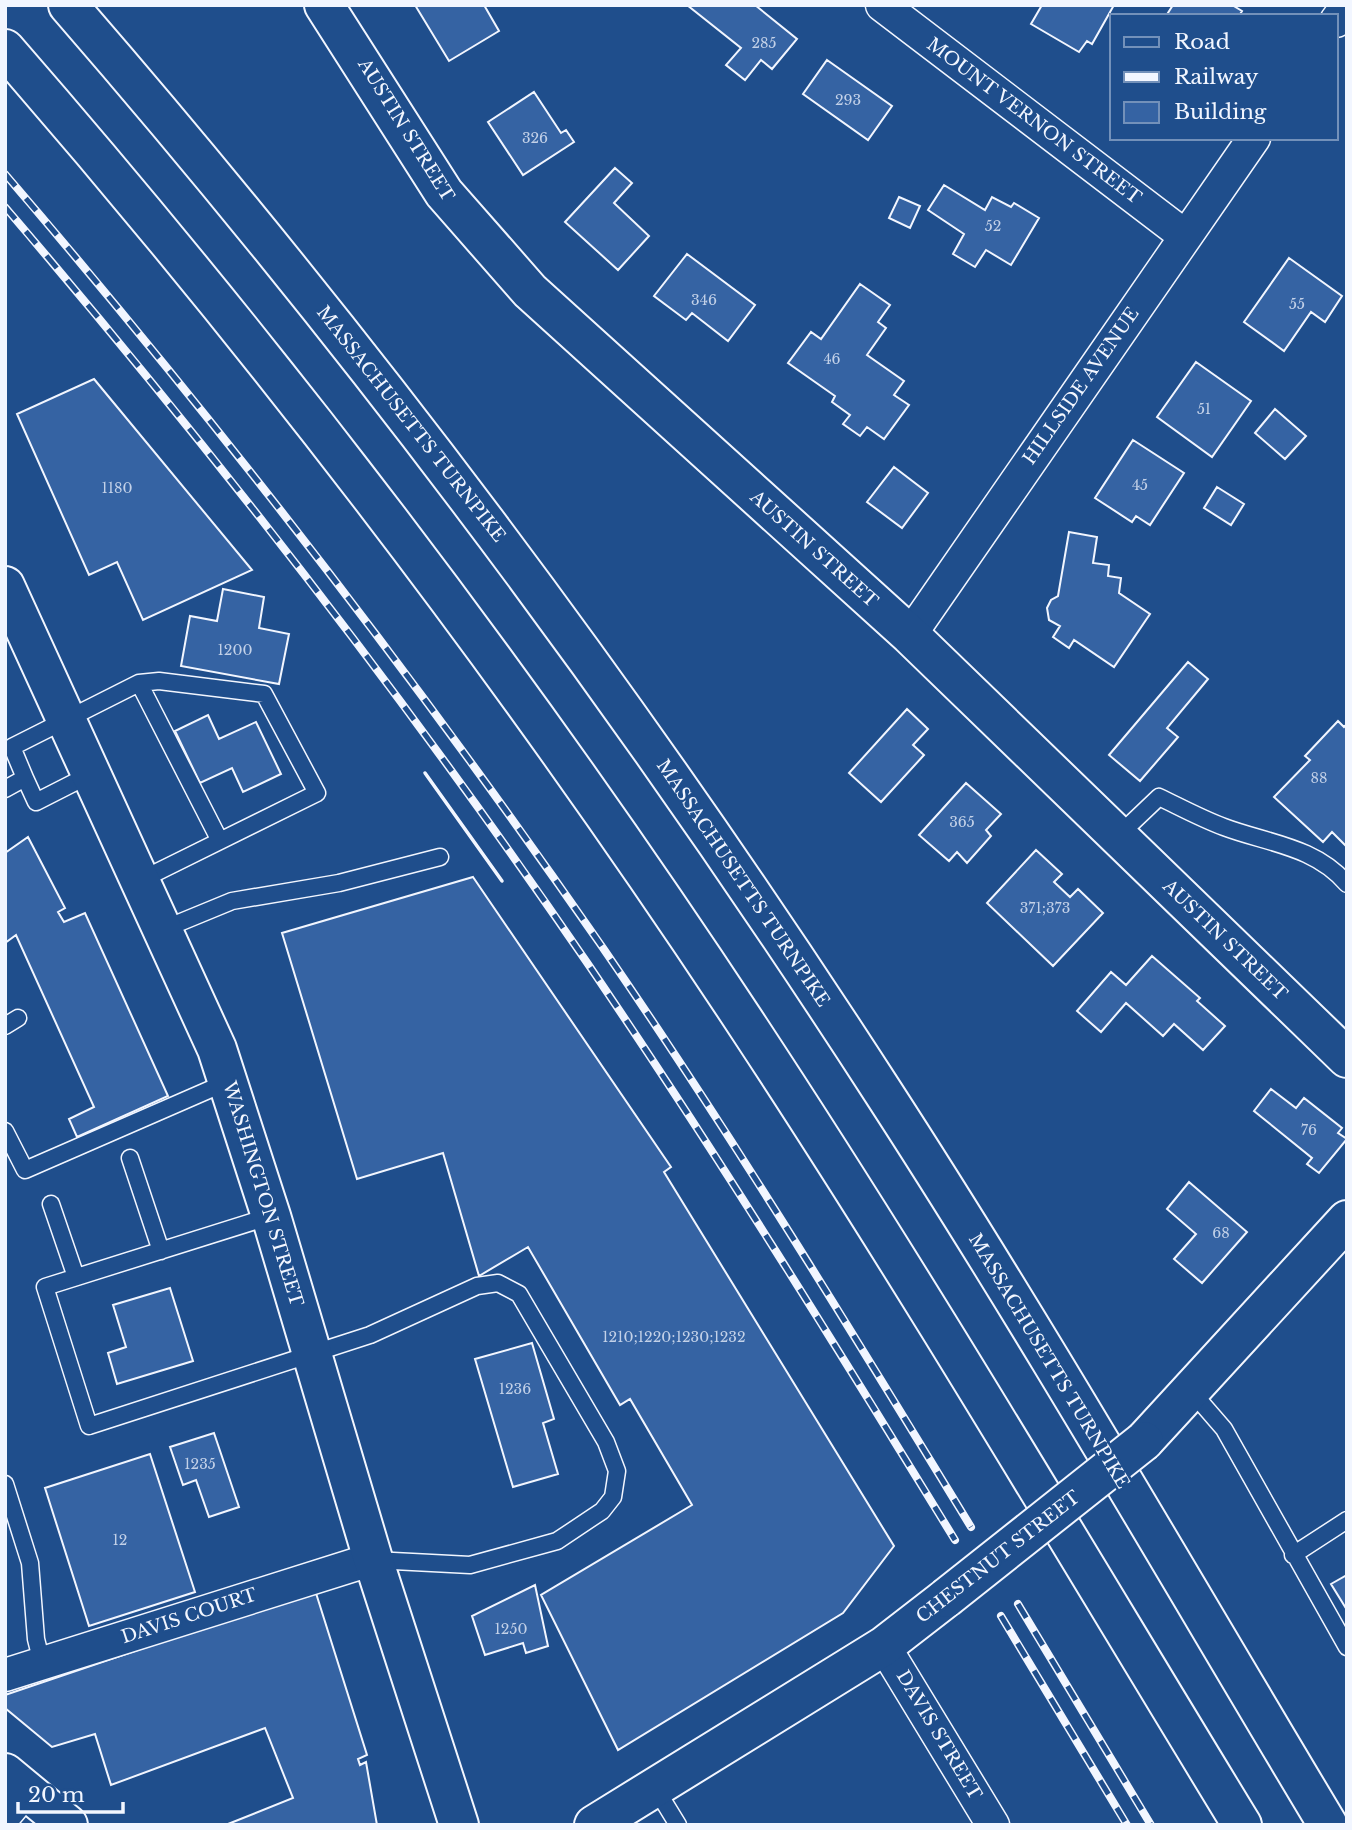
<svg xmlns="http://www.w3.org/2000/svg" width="1352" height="1830" font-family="'Libre Baskerville',serif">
	<rect width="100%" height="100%" fill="#1f4e8c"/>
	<path fill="#3563a3" stroke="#f2f6ff" stroke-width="2" d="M415 5H484L499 31 449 61Z
		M687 5H755L797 39 772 69 761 60 745 80 726 65 741 48Z
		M1042 5H1114L1092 44 1087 41 1079 52 1031 24Z
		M1173 5H1232L1242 11 1239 16H1166Z
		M827 60 892 106 868 140 803 94Z
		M534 92 561 133 566 130 574 142 523 175 488 122Z
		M615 168 632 183 614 203 649 236 618 270 565 222Z
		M944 185 985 210 992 197 1011 207 1014 203 1039 218 1011 265 986 250 975 267 953 254 964 234 928 210Z
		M899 197 920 206 910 228 889 218Z
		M687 254 755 305 728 341 692 313 686 320 654 296Z
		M1289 258 1342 296 1325 322 1311 312 1284 351 1244 322Z
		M860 284 890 305 878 322 886 328 867 355 904 381 894 395 909 405 884 439 867 427 860 436 843 424 850 415 832 402 835 396 788 363 811 332 821 339Z
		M1196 362 1251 401 1212 457 1157 417Z
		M94 379 252 570 143 620 117 562 89 575 17 414Z
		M1275 409 1306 436 1285 459 1255 433Z
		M1133 440 1184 473 1150 525 1136 516 1132 522 1095 498Z
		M894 467 928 493 902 528 867 502Z
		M1217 487 1244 504 1231 525 1204 508Z
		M1069 532 1097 537 1093 563 1109 565 1108 576 1121 578 1119 593 1150 614 1114 667 1074 640 1069 648 1053 637 1060 626 1049 620 1047 608 1051 600 1058 596Z
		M223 589 264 597 259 628 289 634 279 684 181 666 190 616 217 621Z
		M1188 662 1208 679 1167 728 1178 737 1140 781 1109 755Z
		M907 709 928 729 913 745 924 755 881 802 849 773Z
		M208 715 219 739 256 722 281 774 243 792 232 768 200 783 175 731Z
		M1338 721 1344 727 1347 724V847L1332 832 1323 842 1274 797 1310 760 1305 756Z
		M966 783 1001 814 986 830 991 836 967 863 957 852 949 861 919 835Z
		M28 837 65 908 58 912 64 922 85 913 168 1096 77 1137 69 1119 94 1107 16 935 5 943V853Z
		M1036 850 1062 874 1054 882 1070 897 1078 889 1103 913 1053 966 987 903Z
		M473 877 671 1167 664 1172 894 1546 843 1613 618 1750 541 1595 692 1505 630 1399 620 1405 528 1247 479 1276 443 1153 357 1179 282 933Z
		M1152 956 1200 998 1197 1001 1225 1026 1203 1050 1174 1024 1163 1036 1126 1003 1101 1032 1077 1011 1111 972 1126 985Z
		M1271 1089 1296 1108 1304 1098 1342 1128 1338 1133 1347 1139 1319 1173 1307 1164 1312 1158 1254 1111Z
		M1189 1182 1247 1232 1202 1283 1174 1259 1196 1234 1167 1209Z
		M170 1288 193 1361 117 1384 108 1353 126 1347 113 1305Z
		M532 1343 554 1419 543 1423 558 1474 513 1487 475 1359Z
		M214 1433 239 1507 209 1517 196 1480 183 1485 170 1447Z
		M150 1454 195 1592 89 1626 45 1488Z
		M1347 1575V1610L1331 1584Z
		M535 1585 548 1646 526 1653 523 1643 485 1655 472 1616Z
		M315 1590 367 1755 358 1759 360 1765 366 1762 377 1825 228 1824 293 1798 265 1728 111 1785 95 1734 52 1747 5 1708V1695Z"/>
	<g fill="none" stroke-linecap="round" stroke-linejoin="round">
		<defs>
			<path id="service" d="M139 683 220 841
				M25 778 12 747 139 683 159 681 264 694 317 793 141 880
				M5 789 25 778 36 802 91 774
				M1118 836 1159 797C1180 807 1202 819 1224 827 1266 843 1315 846 1347 884
				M164 929 232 901 339 883 440 857
				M5 1026 18 1018
				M5 1131 25 1170 227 1082
				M130 1158 161 1251
				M51 1204 76 1277
				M271 1216 45 1287 89 1426 370 1335 477 1286 498 1283 519 1294 606 1442 617 1471 613 1497 602 1511 557 1541 470 1565 374 1560
				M1192 1392 1224 1429 1347 1647
				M5 1484 30 1563 36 1639 42 1663
				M1293 1555 1347 1520
				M656 1789 678 1825"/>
			<path id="minor" d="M882 5 1185 236
				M1336 21 1347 6
				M910 635 1254 138
				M884 1646 993 1825
				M5 1675 373 1559
				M5 1815 26 1790"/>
			<path id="secondary" d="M324 5 444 193 530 291 910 635 1347 1058
				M5 586 217 1049 271 1216 373 1559 459 1825
				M1144 1441 1347 1220
				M594 1825 884 1646 946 1598"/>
			<path id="primary" d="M5 1773 68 1825"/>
			<path id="motorway" d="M68 5C365 347 637 711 883 1092 1038 1331 1181 1580 1328 1825
				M5 49C274 358 524 686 749 1028 921 1289 1079 1558 1242 1825"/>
		</defs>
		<use href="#service" stroke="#f2f6ff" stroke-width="19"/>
		<use href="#minor" stroke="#f2f6ff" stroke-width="35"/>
		<use href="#secondary" stroke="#f2f6ff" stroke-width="42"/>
		<use href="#primary" stroke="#f2f6ff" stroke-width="42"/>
		<use href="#motorway" stroke="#f2f6ff" stroke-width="42"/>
		<use href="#service" stroke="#1f4e8c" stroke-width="16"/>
		<use href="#minor" stroke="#1f4e8c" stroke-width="32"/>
		<use href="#secondary" stroke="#1f4e8c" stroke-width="38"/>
		<use href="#primary" stroke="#1f4e8c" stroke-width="38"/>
		<use href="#motorway" stroke="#1f4e8c" stroke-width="38"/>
		<defs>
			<path id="rail" d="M5 174C218 422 417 680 603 948 733 1137 852 1332 971 1527
				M5 207C212 449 408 701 588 964 716 1152 836 1346 955 1540
				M1018 1604 1151 1825
				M1001 1616 1127 1825"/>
		</defs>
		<use href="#rail" stroke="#f2f6ff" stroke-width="8"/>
		<use href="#rail" stroke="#1f4e8c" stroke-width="5" stroke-dasharray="16" stroke-linecap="butt"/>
		<defs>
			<path id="secondary-bridge" d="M946 1598 1144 1441"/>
		</defs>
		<use href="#secondary-bridge" stroke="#f2f6ff" stroke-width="42" stroke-linecap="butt"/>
		<use href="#secondary-bridge" stroke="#1f4e8c" stroke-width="38"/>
		<path stroke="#f2f6ff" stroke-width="3.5" d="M425 773 502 881"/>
	</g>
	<g text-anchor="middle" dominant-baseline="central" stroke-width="5" stroke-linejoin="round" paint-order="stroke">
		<g font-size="14" fill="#c3d1e8">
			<text x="764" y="43">285</text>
			<text x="848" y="100">293</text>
			<text x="535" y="138">326</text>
			<text x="993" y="226">52</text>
			<text x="704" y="300">346</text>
			<text x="1297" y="304">55</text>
			<text x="832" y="359">46</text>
			<text x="1204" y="409">51</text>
			<text x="1140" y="485">45</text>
			<text x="117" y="488">1180</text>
			<text x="235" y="650">1200</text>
			<text x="1319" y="778">88</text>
			<text x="962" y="822">365</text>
			<text x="1045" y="908">371;373</text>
			<text x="1309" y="1130">76</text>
			<text x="1221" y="1233">68</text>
			<text x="674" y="1337">1210;1220;1230;1232</text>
			<text x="515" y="1389">1236</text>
			<text x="200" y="1464">1235</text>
			<text x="120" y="1540">12</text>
			<text x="511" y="1629">1250</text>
		</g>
		<g font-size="18" fill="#f2f6ff" stroke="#1f4e8c">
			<text transform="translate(1034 121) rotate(37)">MOUNT VERNON STREET</text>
			<text transform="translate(406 130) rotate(58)">AUSTIN STREET</text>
			<text transform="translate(1081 386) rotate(-55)">HILLSIDE AVENUE</text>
			<text transform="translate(411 424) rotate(52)">MASSACHUSETTS TURNPIKE</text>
			<text transform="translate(814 549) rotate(42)">AUSTIN STREET</text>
			<text transform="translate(743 883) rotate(56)">MASSACHUSETTS TURNPIKE</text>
			<text transform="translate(1225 940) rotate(44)">AUSTIN STREET</text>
			<text transform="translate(263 1194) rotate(73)">WASHINGTON STREET</text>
			<text transform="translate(1049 1361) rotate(59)">MASSACHUSETTS TURNPIKE</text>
			<text transform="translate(998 1557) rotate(-38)">CHESTNUT STREET</text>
			<text transform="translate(189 1616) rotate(-18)">DAVIS COURT</text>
			<text transform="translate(939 1735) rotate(59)">DAVIS STREET</text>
		</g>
	</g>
	<rect width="1352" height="1830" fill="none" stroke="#f2f6ff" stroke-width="14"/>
	<rect x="1110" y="14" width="228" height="126" fill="#1f4e8c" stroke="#7391ba" stroke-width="2"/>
	<rect x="1124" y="37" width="35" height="10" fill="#1f4e8c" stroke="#7391ba" stroke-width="2"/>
	<text x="1174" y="49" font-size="21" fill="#f2f6ff">Road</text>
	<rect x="1124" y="72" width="35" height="10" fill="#f2f6ff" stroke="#7391ba" stroke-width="2"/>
	<text x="1174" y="84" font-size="21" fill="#f2f6ff">Railway</text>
	<rect x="1124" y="102" width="35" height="21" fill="#3563a3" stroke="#7391ba" stroke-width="2"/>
	<text x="1174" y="119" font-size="21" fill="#f2f6ff">Building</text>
	<path d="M18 1802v10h105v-10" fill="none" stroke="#f2f6ff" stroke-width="3.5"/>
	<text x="28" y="1802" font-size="21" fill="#f2f6ff" stroke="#1f4e8c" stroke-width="5" paint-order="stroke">20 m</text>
</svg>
